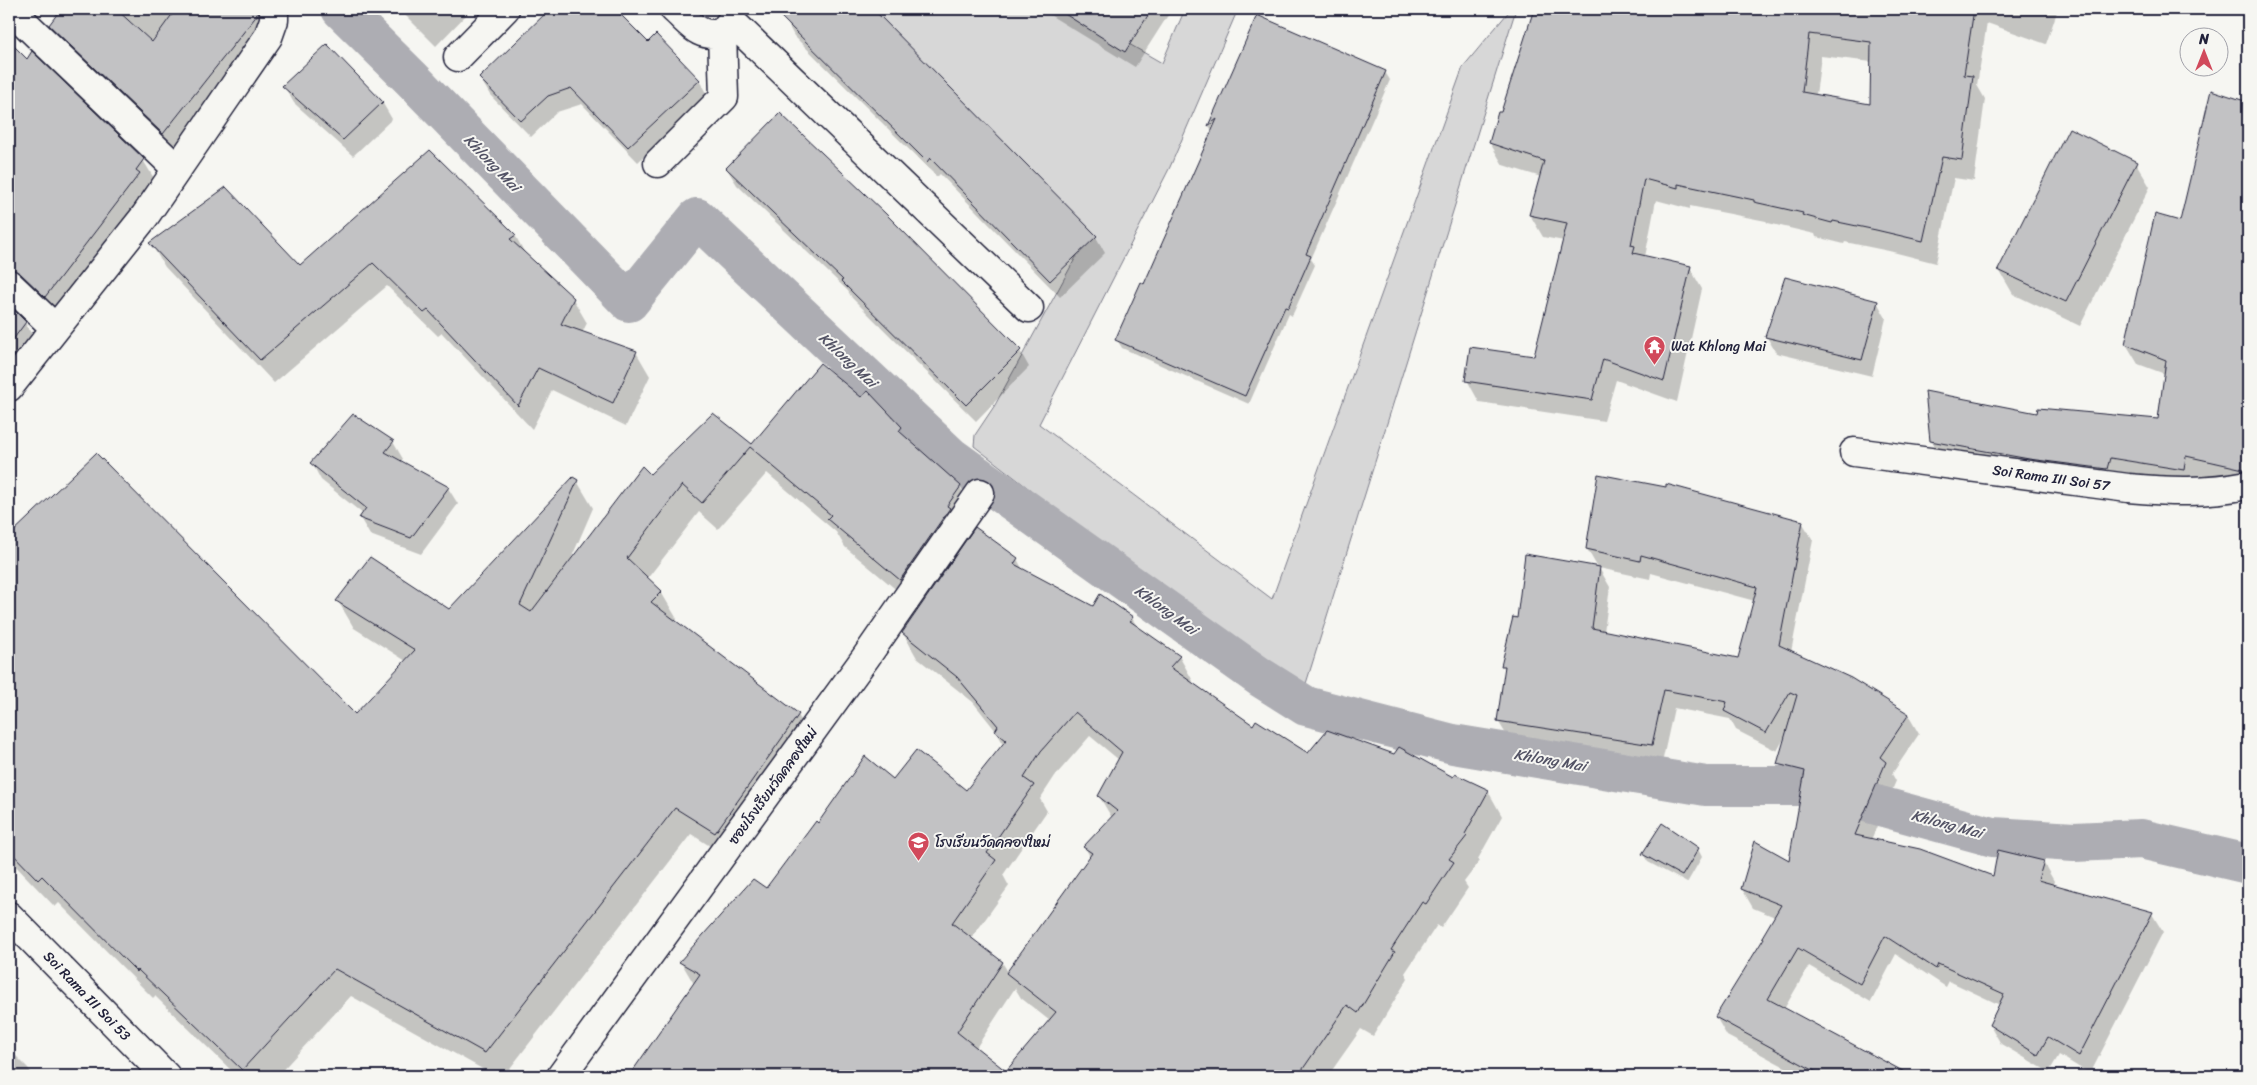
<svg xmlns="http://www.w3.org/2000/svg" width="2257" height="1085" font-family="Sriracha,'Playpen Sans Thai',sans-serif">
	<rect width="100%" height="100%" fill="#f6f6f2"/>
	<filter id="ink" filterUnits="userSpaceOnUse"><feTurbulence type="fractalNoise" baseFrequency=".02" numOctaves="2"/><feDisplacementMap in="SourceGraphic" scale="10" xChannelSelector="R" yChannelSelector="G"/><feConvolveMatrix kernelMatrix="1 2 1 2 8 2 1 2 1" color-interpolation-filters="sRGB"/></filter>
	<g filter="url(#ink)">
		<path fill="#d7d7d7" stroke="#7c7c89" d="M843 9H1068L1162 63 1185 9H1238L1170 167 1039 424 1272 599 1463 67 1511 9H1516L1304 690 1264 671 974 446 975 435 995 405 1087 237Z"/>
		<path fill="#0003" fill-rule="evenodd" d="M55 9H251L257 14 267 31 173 150 61 42 51 25 59 13Z
			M399 9H472L436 46Z
			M552 9H613L648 44 699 80 708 97 638 162 582 104 557 112 531 137 490 95 480 78Z
			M796 9H870L1096 237 1105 253 1060 297 940 174 937 177 794 36 785 19Z
			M1040 9H1172L1135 67Z
			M1536 9 1558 11 1559 9H2058L2046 44 1987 23 1977 85 1985 99 1974 181 1954 178 1936 263 1889 251 1845 242 1844 244 1816 237 1815 234 1768 223 1766 221 1690 206V209L1656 200 1645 257 1690 268 1702 289 1677 402 1616 380 1604 421 1479 402 1467 380 1535 358 1564 241 1543 237 1530 215 1541 177 1503 165 1490 143ZM1821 56 1872 62 1871 106 1816 95Z
			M1257 16 1385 72 1390 80 1311 259 1315 265 1292 316 1289 314 1249 404 1122 348 1117 340 1144 287 1213 132 1209 126Z
			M9 43 143 160 158 185 60 322 12 299 9 305Z
			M284 86 382 102 392 119 353 156 294 103Z
			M2212 92 2248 103V487L2197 476 2195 490 1943 461 1931 440 2038 414 2159 421 2165 374 2138 364 2126 344 2181 222Z
			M2136 163 2150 187 2080 326 2013 294 1999 270Z
			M727 169 1020 351 1029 367 976 421 852 298 848 291 737 185Z
			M515 235 527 257 573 299 587 323 582 333 636 352 650 376 626 426 552 390 532 429 442 333 438 336 387 286 274 383 165 267 151 244 300 266Z
			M1877 302 1886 318 1872 376 1776 353 1767 337Z
			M9 307 25 323 40 348 9 393Z
			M861 399 901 428 910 443 960 487 976 515 917 607 845 547 836 532 767 473 718 529 699 512 647 579 661 592 677 619 675 622 798 715 814 743 732 860 691 834 504 1076H495L351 996 277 1076H237L155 996 153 998 59 903 55 907 9 859V538L96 455 355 715 406 661 354 628 338 601 449 610 577 481 593 508 568 566 650 475 752 446Z
			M354 416 393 442 403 459 400 461 448 488 458 504 421 554 370 535 360 518 363 514 321 480 312 463Z
			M1802 522 1813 540 1791 652 1851 679 1908 715 1919 734 1892 774 1896 781 1871 840 1994 878 2043 862 2054 881 2053 885 2152 914 2163 932 2090 1074 2059 1055 2049 1072 2001 1044 1990 1025 2000 1005 1949 981 1946 987 1896 954 1871 1002 1809 966 1784 1009 1910 1076H1802L1727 1036 1716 1017 1765 940 1763 937 1775 917 1753 908 1742 889 1790 862 1804 786 1790 782 1779 763 1786 735 1777 751 1736 730 1730 719 1674 708 1662 763 1509 739 1498 721 1506 671 1503 665 1518 619 1598 568 1587 549ZM1599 568 1650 579 1651 573 1755 601 1739 660 1604 632 1610 587Z
			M1017 559 1023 570 1093 607 1132 618 1138 628 1179 656 1193 681 1191 683 1253 727 1309 754 1454 779 1488 791 1502 816 1478 859 1480 861 1464 882 1468 888 1441 928 1437 925 1405 973 1408 978 1373 1036 1361 1029 1328 1076H634L633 1073 694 984 681 962 766 890 818 825 894 781 966 792 1004 745 996 731 973 702 917 658 903 633ZM1090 736 1119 760 1099 796 1112 818 1085 847 1090 857 1008 972 1002 962 971 939 1009 886 1003 875 1047 811 1040 799 1055 776ZM1015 988 1021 998 1050 1021 1006 1072 976 1048Z
			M1698 849 1702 857 1687 883 1648 862 1643 854Z
			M9 1049 28 1068 33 1076H9Z"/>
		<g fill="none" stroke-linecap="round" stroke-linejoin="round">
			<path stroke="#adadb3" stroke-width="40" d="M341 9 411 78 629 302 697 218 951 457 1260 677 1306 706 1453 744 1706 786H1807L1993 837 2074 842 2141 839 2248 864"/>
		</g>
		<path fill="#c2c2c4" stroke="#22223b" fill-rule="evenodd" d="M61 9H116L152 42 176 9H258V14L163 134 49 25Z
			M550 9H615L648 42 656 34 700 80 628 147 571 88 548 96 521 121 479 78Z
			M773 9H873L1097 236 1050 281 930 158 927 162Z
			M1057 9H1152L1125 52Z
			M1534 9H1974L1964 75 1973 76 1962 160 1942 157 1923 241 1876 230 1833 221 1832 223 1802 215 1803 213 1754 202V200L1678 184V188L1644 179 1631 245 1635 246 1633 253 1691 266 1664 381 1603 359 1592 400 1465 381 1470 347 1534 356 1567 223 1529 215 1544 161 1489 143 1498 112H1501ZM1809 34 1871 42 1870 104 1802 92Z
			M1257 15 1386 71 1306 254 1311 256 1288 308 1285 307 1245 396 1115 340 1141 282 1144 284 1217 119 1208 126Z
			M9 41 27 59 32 51 144 159 136 170 140 173 45 297 20 273 9 269Z
			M327 44 383 102 343 140 282 86Z
			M2211 90 2248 102V470L2186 456 2184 470 2110 458 2107 469 2029 459 1930 441 1925 391 2037 413 2038 408 2158 419 2166 360 2125 344 2155 214 2180 221Z
			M780 113 885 213 1021 350 966 405 841 281 843 280 726 168Z
			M2069 128 2137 162 2066 302 1998 270Z
			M430 150 516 235 510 239 574 298 561 324 637 351 613 403 538 368 518 406 428 310 424 313 373 263 260 360 149 243 226 187 300 265Z
			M1785 277 1878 301 1862 360 1765 337Z
			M9 305 26 322 9 345Z
			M820 363 861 397 868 391 902 427 899 431 961 486 947 506 950 508 900 580 827 519 831 515 750 447 702 503 682 485 627 558 662 591 651 602 799 714 715 833 675 808 485 1053 335 969 242 1070 138 970 137 972 42 876 38 880 9 850V536L96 453 355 714 415 650 336 601 370 557 449 609 573 477 578 480 520 605 531 612 642 466 650 474 713 413 752 444Z
			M353 414 394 441 385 452 449 487 411 538 359 518 366 508 310 463Z
			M1598 474 1666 487V484L1803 521 1779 645 1851 678 1909 714 1880 757 1886 762 1855 835 1920 849 1993 876 1998 850 2044 861 2038 880 2153 912 2079 1056 2048 1037 2038 1055 1989 1025 2004 994 1938 964 1936 969 1885 936 1860 984 1798 948 1768 999 1912 1076H1824L1715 1017 1764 938 1762 937 1781 905 1741 889 1755 841 1789 860 1805 771 1777 764 1797 695 1790 692 1766 733 1724 711 1727 702 1664 690 1652 745 1497 721 1505 666H1501L1513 617 1517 618 1525 554 1600 567 1592 628 1738 658 1757 587 1641 555 1640 561 1586 549Z
			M975 527 1018 558 1014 564 1093 606 1100 594 1133 617 1130 621 1180 656 1170 667 1253 725 1256 720 1308 753 1327 730 1394 754 1399 747 1453 777 1455 774 1489 790 1465 834 1467 836 1449 859 1454 862 1426 904 1422 902 1391 950 1395 952 1358 1013 1347 1005 1298 1076H629L700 974 679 962 753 879 766 888 816 821 818 823 865 756 893 779 916 750 966 790 1006 740 995 731 998 726 957 677 902 633ZM1075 712 1122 752 1098 796 1117 811 1083 847 1092 853 1006 973 1056 1012 1006 1071 957 1032 1003 962 952 923 996 860 987 853 1034 785 1024 778 1041 751Z
			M1662 823 1699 848 1682 876 1642 854Z"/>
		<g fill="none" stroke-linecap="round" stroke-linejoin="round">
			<defs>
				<path id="minor" d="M10 9 177 169
					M674 9C691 24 698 38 722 33L732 20
					M731 21 1029 308
					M458 57 505 9
					M658 163 724 97 722 33
					M9 284 55 328
					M9 387 145 216 268 37 274 20V9
					M1854 452 2128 488C2171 492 2205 493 2248 485
					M9 916 166 1076
					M561 1076 866 657 980 493"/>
			</defs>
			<use href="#minor" stroke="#22223b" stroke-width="31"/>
			<use href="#minor" stroke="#f6f6f2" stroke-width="28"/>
		</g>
	</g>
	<defs>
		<symbol id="temple-pin" viewBox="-11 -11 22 30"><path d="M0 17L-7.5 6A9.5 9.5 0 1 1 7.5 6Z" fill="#d1495b" stroke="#f6f6f2"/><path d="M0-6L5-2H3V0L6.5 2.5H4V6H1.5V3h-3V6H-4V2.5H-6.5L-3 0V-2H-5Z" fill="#fff"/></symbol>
		<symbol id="school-pin" viewBox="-11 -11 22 30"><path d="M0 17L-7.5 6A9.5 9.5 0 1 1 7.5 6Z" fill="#d1495b" stroke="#f6f6f2"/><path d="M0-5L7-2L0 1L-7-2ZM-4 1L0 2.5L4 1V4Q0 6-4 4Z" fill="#fff"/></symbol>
	</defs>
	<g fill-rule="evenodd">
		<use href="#temple-pin" x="1642" y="334" width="25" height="34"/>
		<use href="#school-pin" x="906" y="830" width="25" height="34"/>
	</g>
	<g text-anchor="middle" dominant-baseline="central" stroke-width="4" stroke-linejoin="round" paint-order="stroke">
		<g font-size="14" fill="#22223b" stroke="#f6f6f2" text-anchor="start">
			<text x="1671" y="346">Wat Khlong Mai</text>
			<text x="935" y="842">โรงเรียนวัดคลองใหม่</text>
		</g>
		<g font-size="14" fill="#22223b" stroke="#f6f6f2">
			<text transform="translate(2051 478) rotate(8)">Soi Rama III Soi 57</text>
			<text transform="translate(773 786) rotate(-54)">ซอยโรงเรียนวัดคลองใหม่</text>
			<text transform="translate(87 996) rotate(46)">Soi Rama III Soi 53</text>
		</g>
		<g font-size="15" font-style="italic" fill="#535365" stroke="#f6f6f2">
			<text transform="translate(492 163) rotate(46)">Khlong Mai</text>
			<text transform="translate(848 360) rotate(43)">Khlong Mai</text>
			<text transform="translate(1166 610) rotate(36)">Khlong Mai</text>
			<text transform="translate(1550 760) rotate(10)">Khlong Mai</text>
			<text transform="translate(1947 824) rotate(15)">Khlong Mai</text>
		</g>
	</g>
	<rect width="2257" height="1085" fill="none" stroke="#f6f6f2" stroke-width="30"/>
	<rect x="15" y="15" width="2227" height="1055" fill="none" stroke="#22223b" stroke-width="2" filter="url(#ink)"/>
	<g transform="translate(2204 52)"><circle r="24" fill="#f6f6f2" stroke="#a1a1a9"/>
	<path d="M0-4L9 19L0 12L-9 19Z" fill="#d1495b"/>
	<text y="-8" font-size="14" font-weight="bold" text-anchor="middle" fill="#22223b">N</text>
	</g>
</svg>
